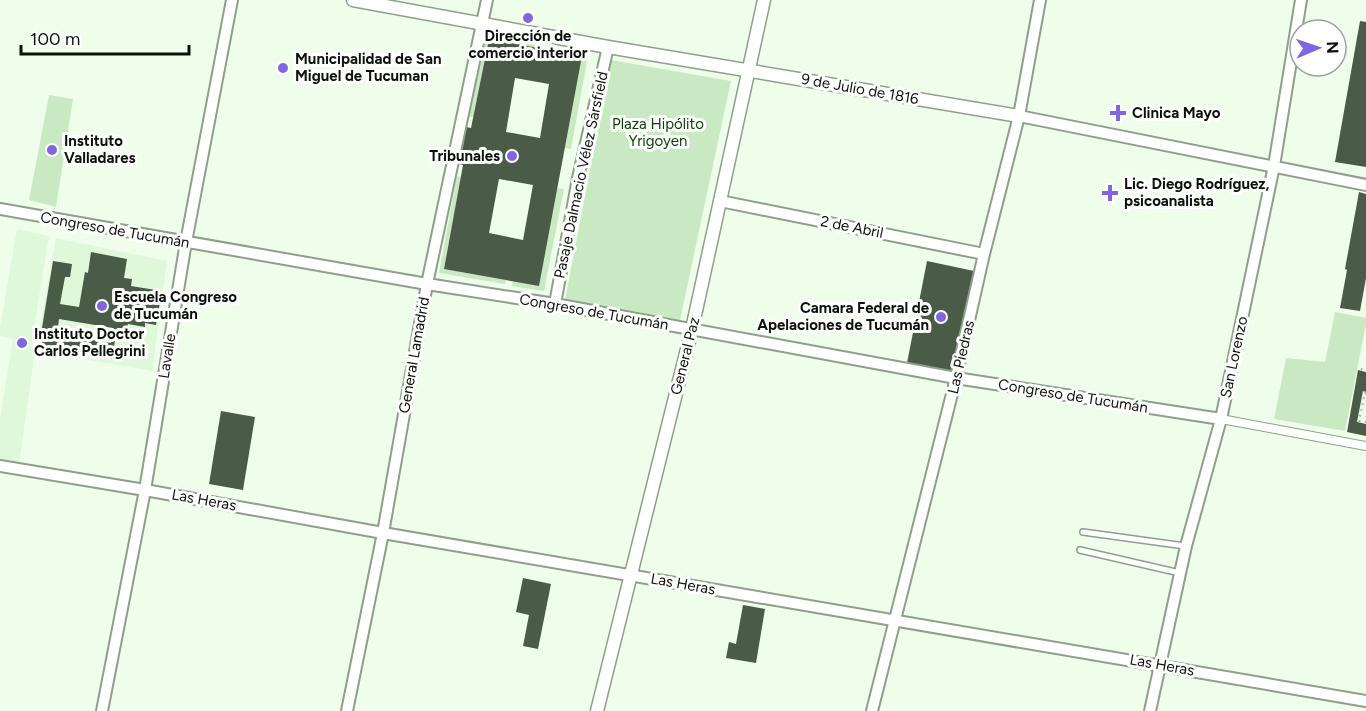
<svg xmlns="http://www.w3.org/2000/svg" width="1366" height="711" font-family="Figtree,sans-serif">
	<rect width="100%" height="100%" fill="#eefeeb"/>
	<path fill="#dff8da" d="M17 229 49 236 31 347 36 348 56 238 167 261 152 371 35 351 19 464 0 462V419L13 339 0 336V328Z"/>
	<path fill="#c9e9c3" d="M486 36 540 46V49L489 40 473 117H469Z
		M553 48 588 56 571 149 565 148Z
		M611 60 731 81 679 325 565 300Z
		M49 95 73 99 56 207 29 200Z
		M457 176 461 177 444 269 506 280 505 284 439 273Z
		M557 188 564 189 544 291 512 286 513 281Z
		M1335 312 1366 318V324L1345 431 1274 419 1286 358 1325 362Z"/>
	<path fill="#4a5b47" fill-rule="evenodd" d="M1360 21 1366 22V167L1335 162Z
		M489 39 582 56 539 286 444 269 463 165 459 164 466 127 471 128ZM515 78 549 84 540 138 506 132ZM499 179 533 185 523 240 489 233Z
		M1359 192 1366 194V278L1360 311 1340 308 1347 270 1345 269Z
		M91 252 127 259 124 278 132 279 131 286 162 291 156 325 145 323V327L128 324 127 330 117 328 112 359 39 346 53 261 72 264 70 277H65L60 304 79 307 85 272 88 273ZM59 319 113 328 111 343 57 334Z
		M927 261 974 271 954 372 907 363Z
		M1358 370 1366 372V392L1363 391 1357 422 1366 424V436L1347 432Z
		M221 411 255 417 243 490 209 484Z
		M523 578 551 584 538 649 523 646 529 615 516 612Z
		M743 605 765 609 756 663 726 658 729 642 736 644Z"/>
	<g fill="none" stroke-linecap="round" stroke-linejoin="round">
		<defs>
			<path id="service" d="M1083 532 1185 546
				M1080 550 1180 573"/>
			<path id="pedestrian" d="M1221 419 1366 446"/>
			<path id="minor" d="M1019 116 1366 185
				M720 201 984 254
				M0 209 427 284 555 304 956 378 1221 419
				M555 304 578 178 608 47
				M0 466 145 490 383 533 1366 701
				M102 711 145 490 186 242 232 0
				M347 711 383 533 427 284 487 0
				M872 711 956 378 984 254 1019 116 1040 0
				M1150 711 1186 546 1221 419 1274 166 1301 0"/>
			<path id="tertiary" d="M353 0 608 47 1019 116
				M597 711 692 329 764 0"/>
		</defs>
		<use href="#service" stroke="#8da089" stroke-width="8"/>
		<use href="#pedestrian" stroke="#8da089" stroke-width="10"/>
		<use href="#minor" stroke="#8da089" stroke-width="14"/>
		<use href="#tertiary" stroke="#8da089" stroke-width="15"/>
		<path stroke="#9daa9b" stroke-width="2" stroke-dasharray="1.5 4.5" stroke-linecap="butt" d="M1361 369 1366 370
			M1366 394 1365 393 1359 421 1366 422"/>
		<use href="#service" stroke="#fff" stroke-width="5"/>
		<use href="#pedestrian" stroke="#fff" stroke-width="8"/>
		<use href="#minor" stroke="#fff" stroke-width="10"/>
		<use href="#tertiary" stroke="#fff" stroke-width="12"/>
	</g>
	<g fill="#8164e0" stroke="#fff" stroke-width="2">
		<circle cx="528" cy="18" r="6"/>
		<circle cx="283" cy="68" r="6"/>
		<path d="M1115 104h6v6h6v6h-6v6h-6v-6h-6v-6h6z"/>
		<circle cx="52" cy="150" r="6"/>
		<circle cx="512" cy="156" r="6"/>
		<path d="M1107 184h6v6h6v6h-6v6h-6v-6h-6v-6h6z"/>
		<circle cx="102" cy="306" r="6"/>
		<circle cx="941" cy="317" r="6"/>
		<circle cx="22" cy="343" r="6"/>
	</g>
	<g text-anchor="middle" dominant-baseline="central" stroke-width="6" stroke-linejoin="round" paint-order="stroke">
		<g font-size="15" font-weight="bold" fill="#0b120a" stroke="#fff" text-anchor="start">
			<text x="528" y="36" text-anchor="middle">Dirección de<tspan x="528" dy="17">comercio interior</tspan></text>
			<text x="295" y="59">Municipalidad de San<tspan x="295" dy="17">Miguel de Tucuman</tspan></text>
			<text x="1132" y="113">Clinica Mayo</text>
			<text x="64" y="141">Instituto<tspan x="64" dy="17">Valladares</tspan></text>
			<text x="500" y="156" text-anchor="end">Tribunales</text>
			<text x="1124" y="184">Lic. Diego Rodríguez,<tspan x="1124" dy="17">psicoanalista</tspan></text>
			<text x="114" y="297">Escuela Congreso<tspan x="114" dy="17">de Tucumán</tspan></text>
			<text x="929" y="308" text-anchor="end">Camara Federal de<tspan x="929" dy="17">Apelaciones de Tucumán</tspan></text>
			<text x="34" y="334">Instituto Doctor<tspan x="34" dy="17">Carlos Pellegrini</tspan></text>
		</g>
		<g font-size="15" fill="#0b120a" stroke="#fff">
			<text transform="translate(860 89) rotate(10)">9 de Julio de 1816</text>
			<text transform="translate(581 175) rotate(-78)">Pasaje Dalmacio Vélez Sársfield</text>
			<text transform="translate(852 227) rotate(11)">2 de Abril</text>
			<text transform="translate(115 230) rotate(10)">Congreso de Tucumán</text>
			<text transform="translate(594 312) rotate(10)">Congreso de Tucumán</text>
			<text transform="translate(414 355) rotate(-80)">General Lamadrid</text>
			<text transform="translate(167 356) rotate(-81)">Lavalle</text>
			<text transform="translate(685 356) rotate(-76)">General Paz</text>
			<text transform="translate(961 357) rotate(-77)">Las Piedras</text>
			<text transform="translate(1234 357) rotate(-78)">San Lorenzo</text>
			<text transform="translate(1073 396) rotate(9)">Congreso de Tucumán</text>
			<text transform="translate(204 500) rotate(10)">Las Heras</text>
			<text transform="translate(683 584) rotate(10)">Las Heras</text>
			<text transform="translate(1162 665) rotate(10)">Las Heras</text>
		</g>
		<g font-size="15" fill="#0a4300" stroke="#fff">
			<text x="658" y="124">Plaza Hipólito<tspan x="658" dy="17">Yrigoyen</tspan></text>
		</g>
	</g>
	<g transform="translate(1318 48) rotate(88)"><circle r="28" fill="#ffffff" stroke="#9da09d" stroke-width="1.5"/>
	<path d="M0-4.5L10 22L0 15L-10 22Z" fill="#8164e0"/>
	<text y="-9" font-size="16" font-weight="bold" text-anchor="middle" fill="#0b120a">N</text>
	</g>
	<path d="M21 45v9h168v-9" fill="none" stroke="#0b120a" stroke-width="3"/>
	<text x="30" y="45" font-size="18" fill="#0b120a" stroke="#ffffff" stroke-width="4.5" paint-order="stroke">100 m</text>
</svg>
